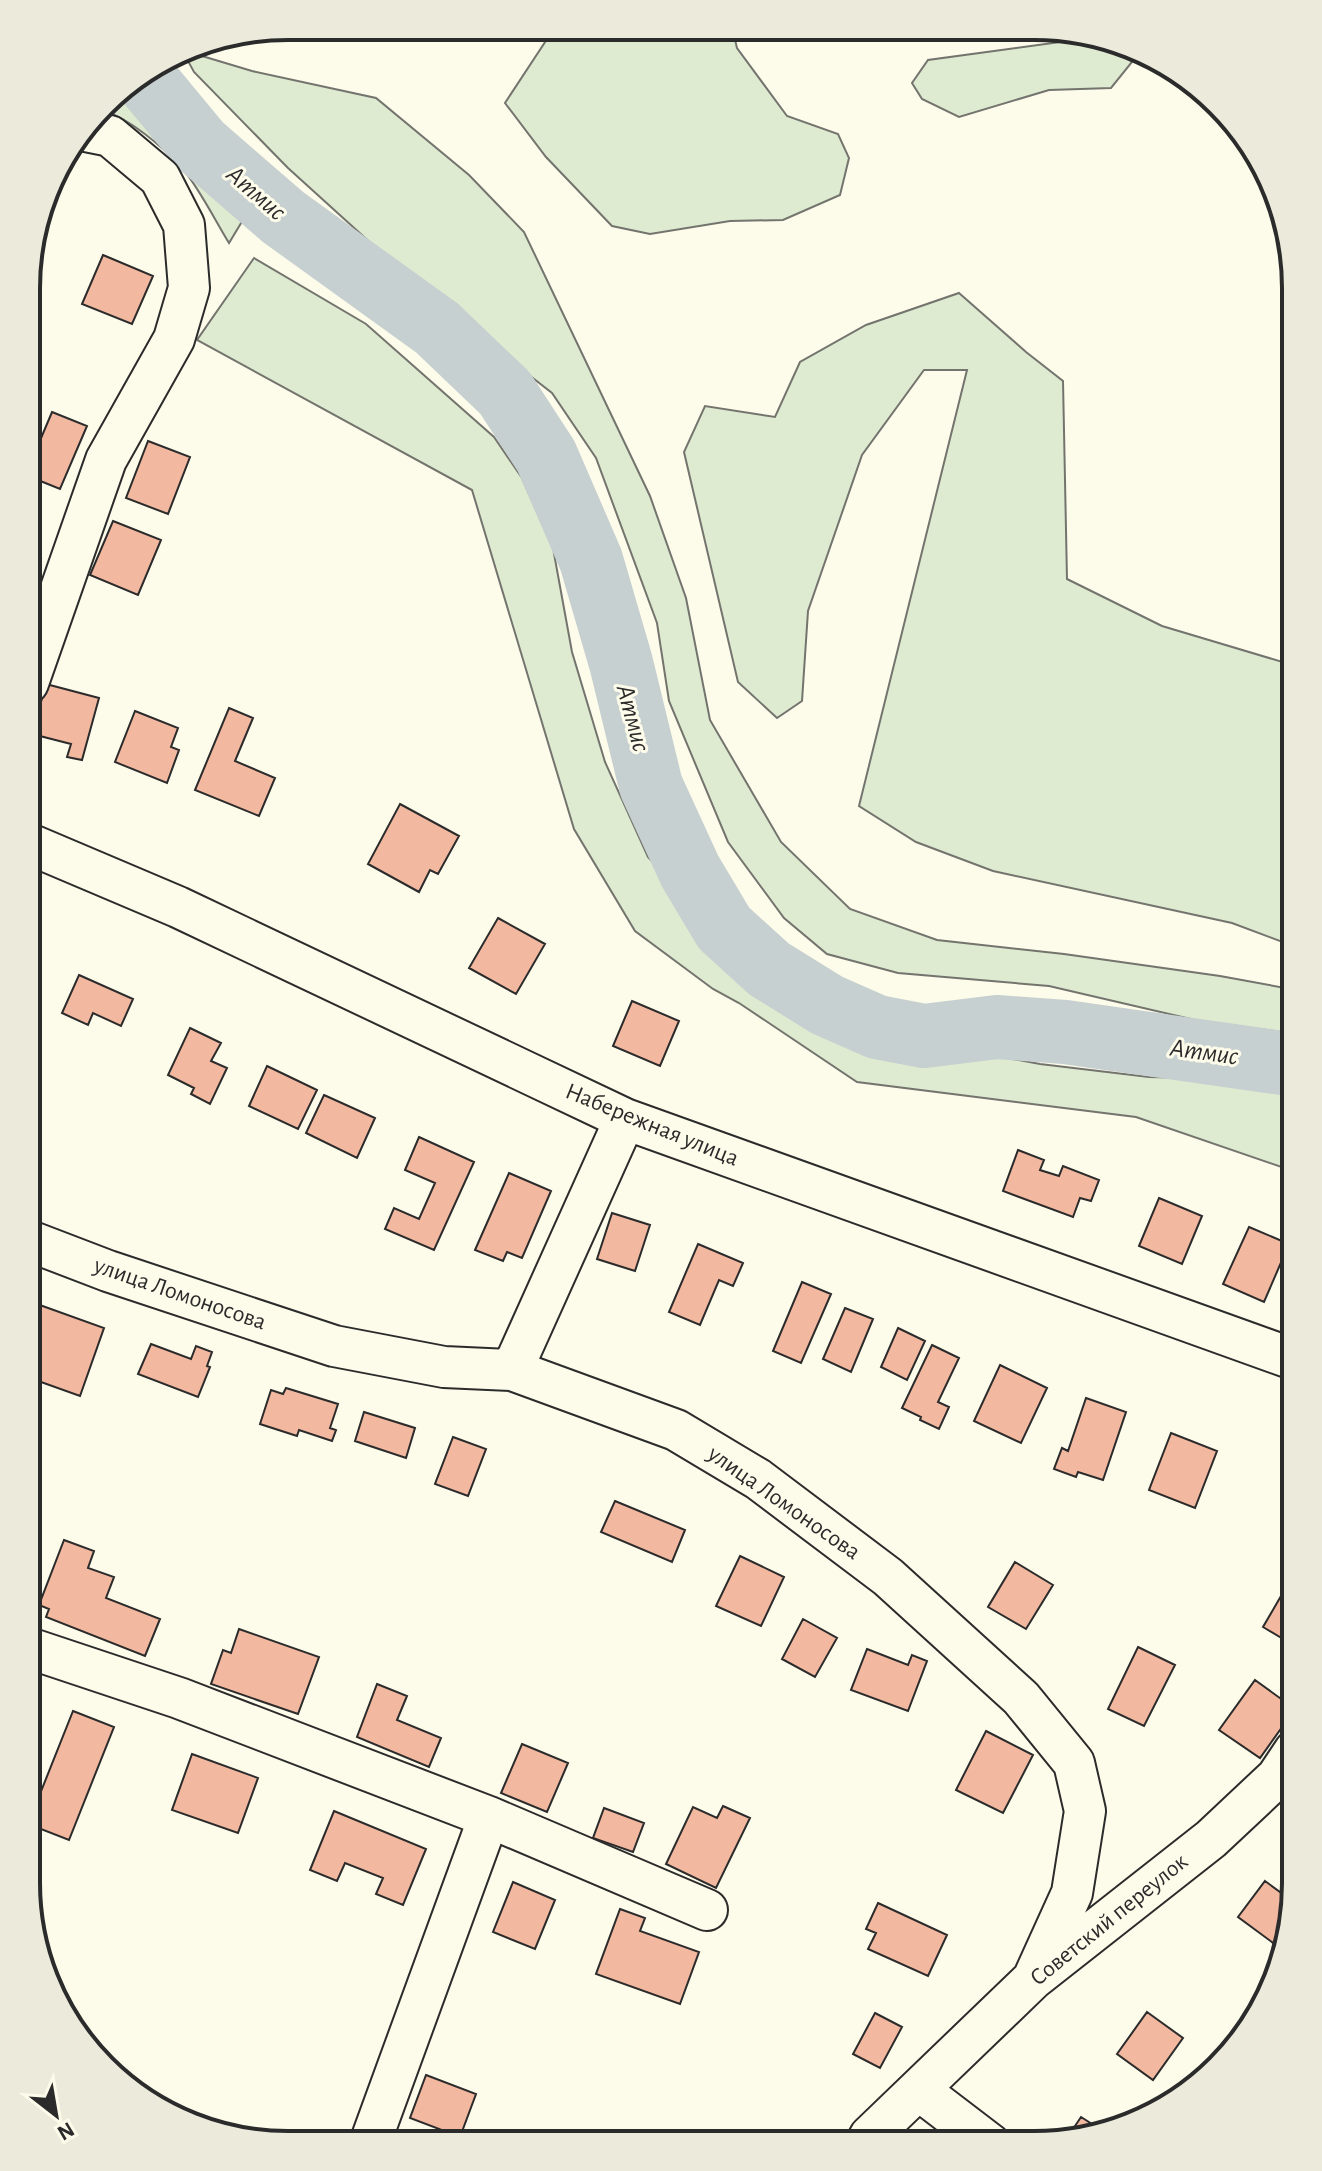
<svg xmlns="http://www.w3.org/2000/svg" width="1322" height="2171" font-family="'Alegreya Sans',sans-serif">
	<rect width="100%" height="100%" fill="#fdfbea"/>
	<path fill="#deebd1" stroke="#74746e" stroke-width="2" d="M555 27H732L737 48 787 116 838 134 849 158 840 195 783 220 730 221 650 234 612 226 546 157 505 103Z
		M1090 38 1136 57 1111 88 1049 90 959 117 922 99 912 83 928 60Z
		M182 50 252 71 376 98 469 175 524 232 650 496 686 598 710 720 781 842 850 909 937 940 1064 954 1220 976 1296 990V1034L1195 1020 1049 986 898 973 827 954 784 918 728 842 669 701 657 623 596 458 552 393 438 304 288 168 194 72Z
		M131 82 209 165 252 205 229 243C216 222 198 186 182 168 161 145 131 120 101 109L115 91Z
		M254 258 366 324 494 437 522 478 553 548 572 652 605 762 648 857 718 936 765 979 823 1015 900 1055 964 1050 1040 1064 1149 1077 1265 1080 1296 1085V1172L1136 1117 857 1082 739 1003 713 989 635 931 574 829 472 490 197 340Z
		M959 293 1026 352 1063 381 1067 579 1162 626 1296 666V947L1232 923 993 871 916 842 859 806 967 370H924L862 455 808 611 802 701 777 718 738 682 684 452 705 406 775 417 800 362 866 325Z"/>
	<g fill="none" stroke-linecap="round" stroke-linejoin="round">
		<path stroke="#c7d0d0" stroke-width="64" d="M142 75 200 145 283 217 437 328 505 393 546 456 591 560 621 663 651 786 690 871 724 928 769 969 827 1005 877 1027 924 1036 997 1027 1065 1032 1296 1065"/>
	</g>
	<path fill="#f2b8a0" stroke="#2b2b2b" stroke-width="2" d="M45 198 52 199 35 259 28 257V255Z
		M103 255 153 276 132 324 82 304Z
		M52 412 87 426 60 489 28 476V469Z
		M148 441 190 457 168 514 126 498Z
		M113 521 161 540 138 595 90 575Z
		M46 684 99 698 82 760 67 757 71 744 32 734Z
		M229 708 253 718 235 761 275 778 259 816 195 790Z
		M135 711 178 728 171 747 179 750 167 783 115 762Z
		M400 804 459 836 438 874 430 870 419 892 368 864Z
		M498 918 545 944 516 994 469 968Z
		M79 975 133 999 121 1026 93 1013 88 1025 62 1013Z
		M632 1001 679 1021 660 1066 613 1046Z
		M190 1028 221 1043 211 1061 227 1068 210 1104 191 1094 194 1088 168 1075Z
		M267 1066 317 1090 298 1129 249 1106Z
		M324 1095 375 1118 357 1158 306 1133Z
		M419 1137 474 1162 434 1250 385 1229 394 1208 419 1219 435 1183 405 1170Z
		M1018 1150 1044 1160 1040 1170 1059 1176 1063 1166 1099 1180 1091 1201 1080 1198 1073 1217 1003 1191Z
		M509 1173 551 1191 522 1258 507 1252 503 1261 475 1250Z
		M1159 1198 1202 1216 1182 1264 1139 1246Z
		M612 1213 650 1225 635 1271 597 1259Z
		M1249 1227 1289 1244 1264 1302 1223 1284Z
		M698 1244 743 1263 733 1286 719 1280 700 1325 669 1312Z
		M802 1282 831 1294 801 1363 773 1351Z
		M37 1304 104 1328 80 1396 27 1377V1332Z
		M845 1308 873 1319 851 1372 823 1359Z
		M898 1328 925 1341 907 1380 881 1367Z
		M151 1344 191 1359 196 1346 212 1352 207 1366 210 1367 198 1397 138 1374Z
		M932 1345 959 1358 938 1402 949 1407 939 1429 920 1420 921 1417 902 1408Z
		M1000 1365 1047 1388 1021 1443 974 1421Z
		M286 1388 338 1404 330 1428 336 1430 332 1441 299 1430 297 1436 260 1424 271 1390 283 1394Z
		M1086 1398 1126 1412 1103 1480 1078 1472 1076 1477 1054 1469 1062 1448 1068 1451Z
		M364 1412 415 1428 406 1458 355 1441Z
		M1171 1433 1217 1451 1195 1508 1149 1490Z
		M453 1437 486 1449 468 1496 435 1484Z
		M615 1501 685 1530 672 1562 601 1532Z
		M64 1540 94 1551 88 1568 114 1577 106 1598 160 1619 145 1656 46 1617 49 1609 39 1605Z
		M740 1556 784 1577 761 1626 716 1606Z
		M1015 1562 1053 1585 1026 1629 988 1607Z
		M1296 1570 1295 1646 1263 1627Z
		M803 1619 837 1638 815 1677 782 1659Z
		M239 1629 319 1657 298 1714 211 1684 223 1650 231 1653Z
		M1138 1647 1175 1665 1144 1726 1108 1709Z
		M867 1649 908 1665 912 1655 927 1661 908 1711 851 1690Z
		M1255 1680 1295 1709 1260 1758 1219 1730Z
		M377 1684 407 1696 397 1720 441 1738 429 1767 357 1737Z
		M73 1711 114 1727 69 1840 28 1824Z
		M986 1731 1033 1755 1003 1813 956 1790Z
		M522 1744 568 1763 547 1812 501 1793Z
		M192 1754 258 1778 238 1833 172 1810Z
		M723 1806 750 1818 716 1888 666 1864 693 1807 717 1818Z
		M604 1808 644 1823 633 1852 593 1838Z
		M334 1811 426 1849 403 1905 376 1894 383 1878 345 1863 337 1881 310 1870Z
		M1265 1881 1295 1903 1284 1951 1238 1917Z
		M513 1882 555 1900 535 1949 493 1932Z
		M878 1903 947 1935 928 1976 868 1949 876 1933 866 1929Z
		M620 1909 645 1918 640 1931 699 1952 680 2004 596 1974Z
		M1147 2012 1183 2038 1153 2080 1117 2054Z
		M875 2013 902 2027 880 2068 853 2054Z
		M426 2075 476 2094 460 2137 410 2118Z
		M1081 2117 1103 2131 1067 2138Z"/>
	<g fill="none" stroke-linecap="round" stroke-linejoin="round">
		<defs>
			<path id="minor" d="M28 683 106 460 174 339 189 288 184 225 160 178 110 136 85 131
				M27 843 178 907 625 1119 1296 1360
				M27 1240 108 1271 334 1346 444 1367 512 1370 676 1430 758 1479 888 1577 1021 1698 1074 1763 1085 1811 1072 1893 1033 1979
				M512 1370 625 1119
				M26 1647 179 1698 489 1817 707 1910
				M919 2090 991 2145
				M370 2143 489 1817
				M865 2145 870 2136 1033 1979 1211 1839 1277 1777 1295 1750"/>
		</defs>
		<use href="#minor" stroke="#2b2b2b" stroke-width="44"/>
		<use href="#minor" stroke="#fdfbea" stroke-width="40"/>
	</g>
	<g text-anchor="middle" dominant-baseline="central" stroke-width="6" stroke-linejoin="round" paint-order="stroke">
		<g font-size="24" fill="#2b2b2b" stroke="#fdfbea">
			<text transform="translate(652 1125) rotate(22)">Набережная улица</text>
			<text transform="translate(180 1294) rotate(19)">улица Ломоносова</text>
			<text transform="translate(784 1503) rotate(35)">улица Ломоносова</text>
			<text transform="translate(1109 1920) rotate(-39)">Советский переулок</text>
		</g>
		<g font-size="26" font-style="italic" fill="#2b2b2b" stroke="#fdfbea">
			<text transform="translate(256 193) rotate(41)">Атмис</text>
			<text transform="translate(633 718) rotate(75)">Атмис</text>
			<text transform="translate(1204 1052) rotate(8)">Атмис</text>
		</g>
	</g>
	<path d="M0 0H1322V2171H0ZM288 40H1034A248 248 0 0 1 1282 288V1883A248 248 0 0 1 1034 2131H288A248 248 0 0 1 40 1883V288A248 248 0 0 1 288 40Z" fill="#eceadb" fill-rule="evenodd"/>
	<path fill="none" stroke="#2b2b2b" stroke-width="4" d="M288 40H1034A248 248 0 0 1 1282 288V1883A248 248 0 0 1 1034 2131H288A248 248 0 0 1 40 1883V288A248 248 0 0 1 288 40Z"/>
	<g transform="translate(56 2115) rotate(149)" stroke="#fdfbea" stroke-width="6" paint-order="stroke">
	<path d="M0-6L14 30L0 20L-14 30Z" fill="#2b2b2b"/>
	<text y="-12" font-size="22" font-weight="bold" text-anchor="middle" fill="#2b2b2b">N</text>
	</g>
</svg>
